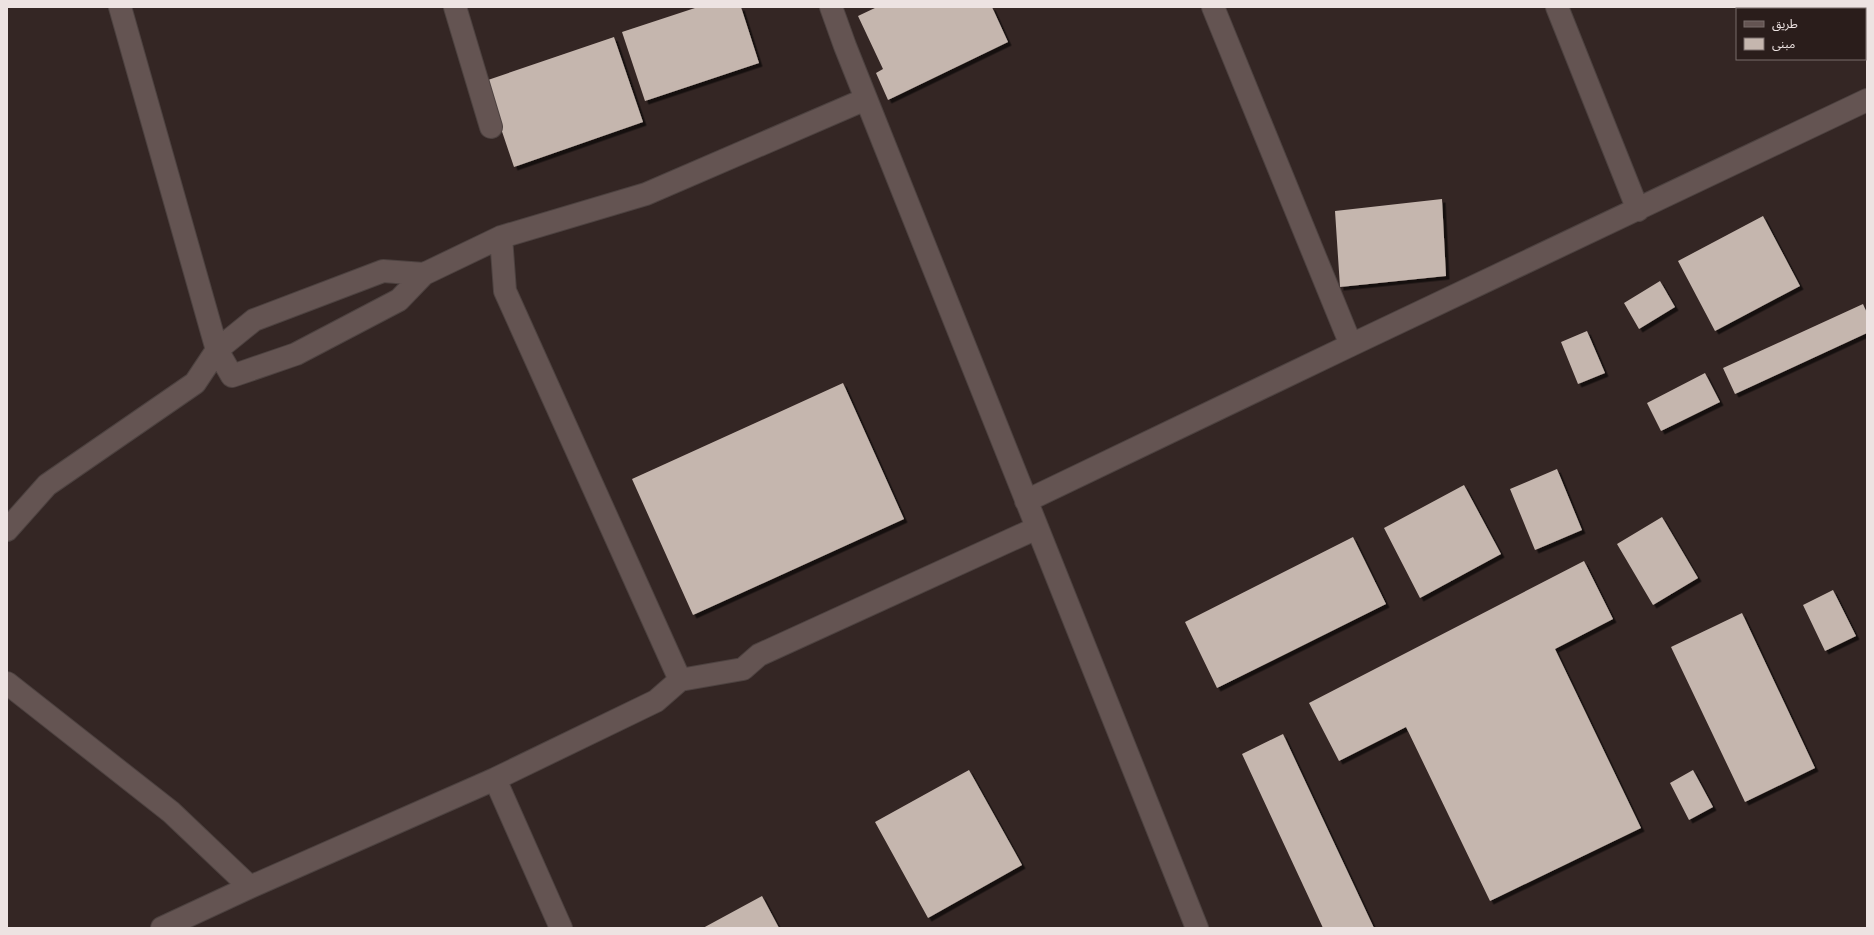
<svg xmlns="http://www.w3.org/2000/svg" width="1874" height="935" font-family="Ubuntu,'Noto Sans Arabic',sans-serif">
	<defs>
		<filter id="shadow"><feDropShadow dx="3.5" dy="3.5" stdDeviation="0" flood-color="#0009"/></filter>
	</defs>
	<rect width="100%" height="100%" fill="#342624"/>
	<path fill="#c5b6ae" filter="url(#shadow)" d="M698 7H741L759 63 645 101 622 32Z
		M877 7H992L1008 42 888 100 876 73 883 69 858 16Z
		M614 37 643 122 514 167 485 81Z
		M1442 199 1446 276 1340 287 1335 211Z
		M1763 216 1800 286 1715 331 1678 261Z
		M1660 281 1675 307 1639 329 1624 303Z
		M1863 304 1867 313V333L1735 394 1723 368Z
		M1587 331 1605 373 1578 384 1561 342Z
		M1705 373 1720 402 1661 431 1647 403Z
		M843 383 904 519 693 615 632 479Z
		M1557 469 1582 530 1535 550 1510 489Z
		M1464 485 1501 554 1420 598 1384 528Z
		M1662 517 1698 578 1653 605 1617 544Z
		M1353 537 1386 604 1217 688 1185 622Z
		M1584 561 1613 619 1555 649 1641 828 1490 901 1406 727 1339 761 1309 703Z
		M1833 590 1856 636 1825 651 1803 605Z
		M1742 613 1815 768 1745 802 1671 647Z
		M1283 734 1374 928H1323L1242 754Z
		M969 770 1022 865 928 918 875 822Z
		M1693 770 1713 807 1689 820 1670 783Z
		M762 896 779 928H703Z"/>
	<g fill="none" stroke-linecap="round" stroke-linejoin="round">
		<defs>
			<path id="minor" d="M120 7 217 350 232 376 296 354 399 300 424 274 501 237 646 194 866 99
				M455 7 491 127
				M831 7 845 46 1197 928
				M1213 7 1351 345
				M1557 7 1638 210
				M501 237 505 291 680 680
				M1026 501 1351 345 1867 100
				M7 530 47 485 195 383 217 350 254 320 383 271 424 274
				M7 683 171 812 250 887
				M495 779 561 928
				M162 928 250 887 495 779 656 701 680 680 743 669 759 655 1037 528"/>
		</defs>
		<use href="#minor" stroke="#4d4240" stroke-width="24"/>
		<use href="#minor" stroke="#645452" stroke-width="22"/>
	</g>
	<rect width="1874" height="935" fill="none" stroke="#ede3e2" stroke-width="16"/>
	<rect x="1736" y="8" width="130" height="52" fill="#2a1d1b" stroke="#786c6b"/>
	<rect x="1744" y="21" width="20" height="6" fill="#645452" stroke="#786c6b"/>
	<text x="1772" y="28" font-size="12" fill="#ede3e2">طريق</text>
	<rect x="1744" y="38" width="20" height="12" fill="#c5b6ae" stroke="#786c6b"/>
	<text x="1772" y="48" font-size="12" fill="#ede3e2">مبنى</text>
</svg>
